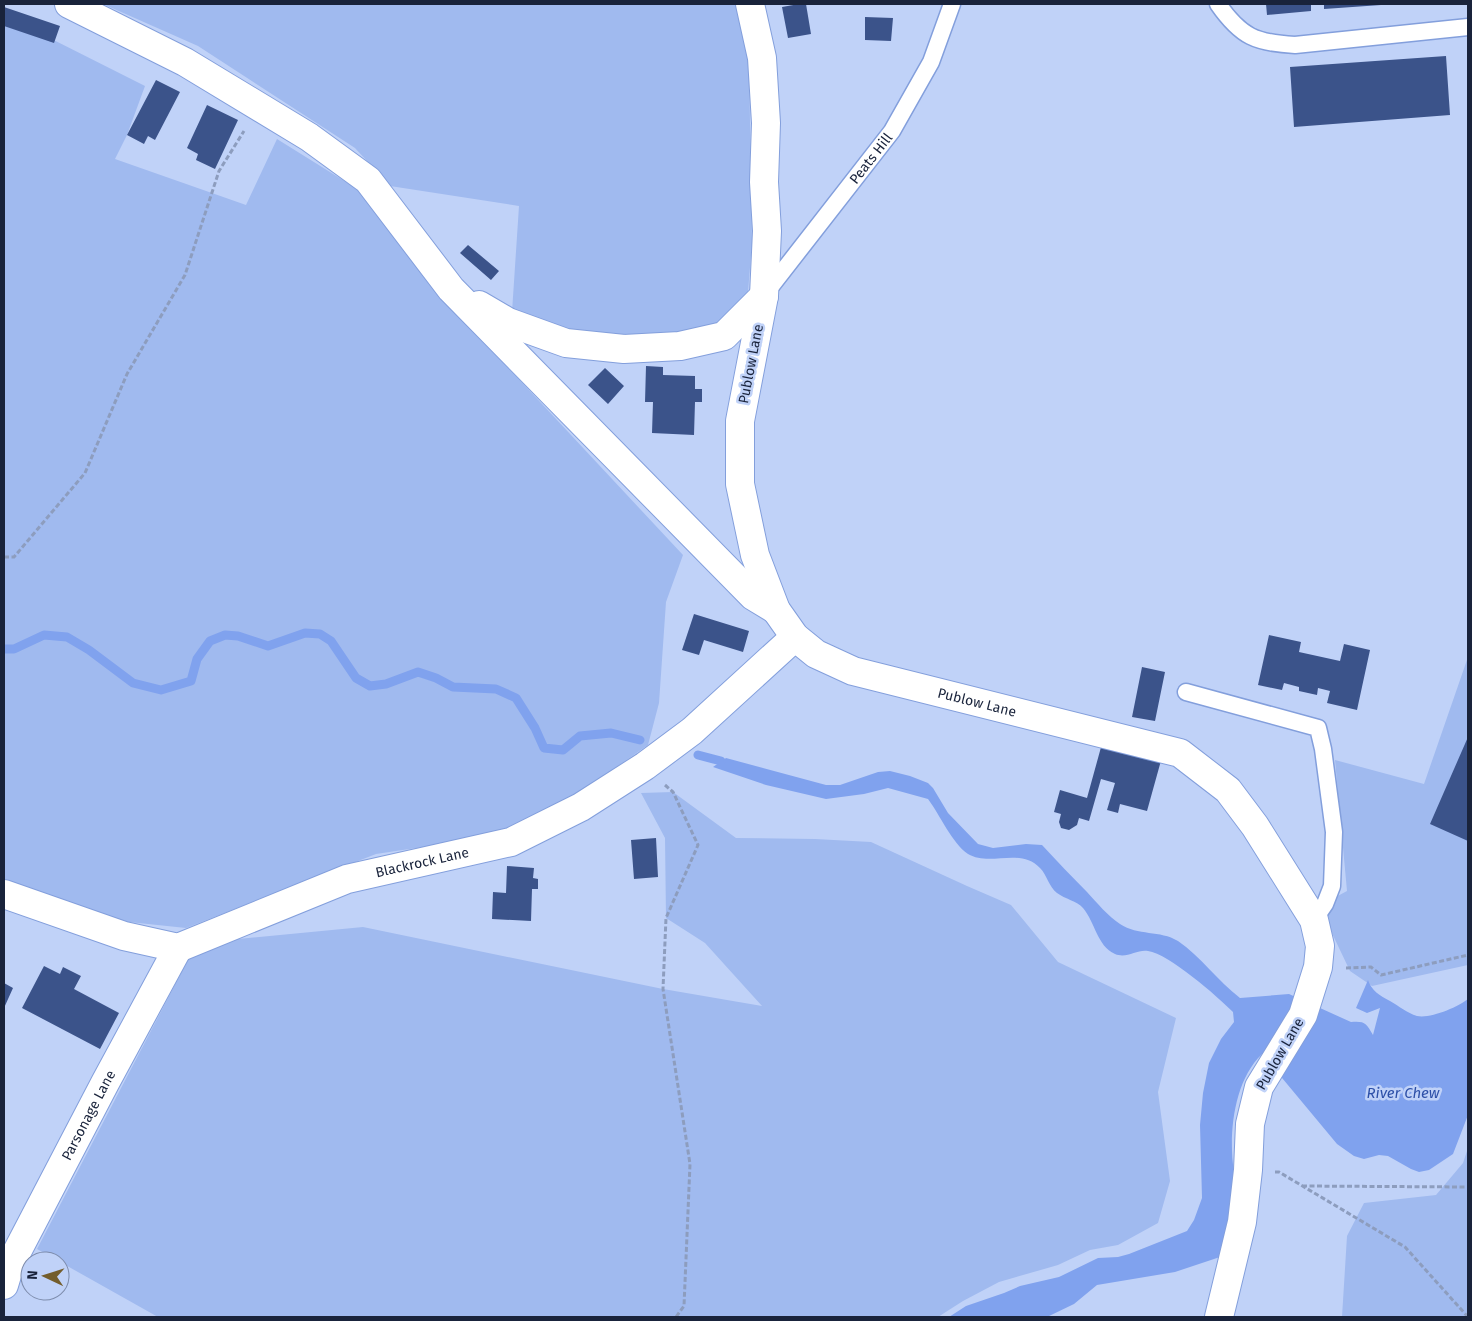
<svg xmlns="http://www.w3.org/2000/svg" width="1472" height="1321" font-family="'Fira Sans',sans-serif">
	<rect width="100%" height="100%" fill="#c0d2f8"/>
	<path fill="#a0baef" d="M103 4H738L749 62 752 243 748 292 720 325 661 340 596 339 512 312 519 206 390 186 355 148 198 46Z
		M4 15 145 86 127 135 115 159 246 205 277 139 362 192 430 284 683 555 666 602 659 703 648 745 549 814 503 835 376 854 186 928 129 922 69 906 4 882Z
		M1468 657V965L1372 986 1350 971 1319 906 1347 891 1335 760 1424 784Z
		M673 792 736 838 815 839 871 842 967 886 1011 905 1058 962 1176 1018 1158 1092 1170 1181 1158 1223 1118 1245 1090 1250 1058 1265 999 1282 963 1301 938 1317H158L37 1249 190 956 217 941 363 927 663 989 762 1006 705 943 666 918 665 838 641 793Z
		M1468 1148V1317H1342L1347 1236 1364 1203 1436 1195 1463 1163Z"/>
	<path fill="#80a2ee" d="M726 758 826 785H840L878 772 890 771 910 776 928 783 933 788 948 813 978 844 993 848 1026 844 1042 845C1057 861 1072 877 1087 892 1097 903 1108 916 1120 924 1138 936 1160 930 1178 941 1201 957 1218 981 1240 998L1289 994 1351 1022C1365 1021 1366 1023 1373 1035L1380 1008 1367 1013 1356 1008 1368 980C1371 990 1380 996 1390 1001 1399 1006 1407 1013 1417 1016 1430 1019 1458 1007 1468 999V1115L1453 1154 1429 1170 1419 1172 1411 1169 1388 1156 1379 1155 1364 1159 1354 1156 1337 1144 1262 1054C1238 1077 1231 1118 1232 1150 1232 1162 1235 1174 1234 1185 1233 1209 1225 1234 1220 1257L1175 1272 1097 1285 1074 1304 1047 1317H949L966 1306 1004 1293 1020 1286 1059 1277 1098 1258 1118 1257 1129 1254 1187 1231 1194 1220 1202 1198 1200 1125 1203 1093 1209 1063 1221 1039 1234 1022 1233 1012C1217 996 1169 954 1148 951 1137 949 1127 959 1115 954 1097 946 1095 922 1083 908 1077 901 1065 899 1057 893 1049 887 1047 875 1040 868 1020 847 990 867 968 854 952 843 940 815 928 799L888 788 864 794 826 799 766 785 713 767Z"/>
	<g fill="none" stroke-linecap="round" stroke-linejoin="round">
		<path stroke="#80a2ee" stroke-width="9" d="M4 649H14L44 635 67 637 89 650 133 683 161 690 191 681 197 659 210 641 225 635 238 636 268 646 305 633 320 634 331 641 356 678 370 686 386 684 418 672 436 678 453 687 496 689 516 698 535 728 544 748 563 750 580 736 611 733 640 740
			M698 755 721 761"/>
	</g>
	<path fill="#3b538a" d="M799 4H806L811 34 788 38 782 7Z
		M1266 4H1311V11L1267 15Z
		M1324 4H1381V5L1324 9Z
		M4 7 60 26 54 43 4 26Z
		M865 17 893 18 891 41 865 40Z
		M1446 56 1450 115 1294 127 1290 67Z
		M156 80 180 92 155 140 148 136 144 144 127 135Z
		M207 105 238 120 215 169 196 160 198 154 187 148Z
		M468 245 499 271 491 280 460 253Z
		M646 366 663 367V375L695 376V389H702V402H695L694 435 652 433 653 402H645Z
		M605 368 624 386 608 404 588 385Z
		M694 614 749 631 743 652 704 640 699 655 682 650Z
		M1269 635 1301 642 1299 652 1340 661 1344 644 1370 650 1357 710 1327 703 1330 691 1318 688 1317 695 1299 691V687L1284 683 1282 690 1258 685Z
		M1142 667 1165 672 1155 721 1132 717Z
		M1468 737V841L1430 824Z
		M1103 740 1162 757 1147 811 1120 804 1118 813 1107 810 1115 783 1101 779 1089 821 1079 818 1077 825 1069 830 1061 828 1059 822 1061 814 1054 812 1060 790 1087 798Z
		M656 838 658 877 634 879 631 840Z
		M507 866 534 868 533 878 538 879V889H532L531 921 492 919 493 892 506 893Z
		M44 966 60 974 63 967 81 976 74 989 119 1013 100 1049 22 1008Z
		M4 983 13 988 4 1008Z"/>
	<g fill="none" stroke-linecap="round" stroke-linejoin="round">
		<defs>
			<g id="lane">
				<path d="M1218 4C1241 37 1256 43 1295 45L1468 27"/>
				<path id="s1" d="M765 294 892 131 931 62 952 4"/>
				<path d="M1186 692 1318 728 1323 749 1334 832 1332 886 1325 904 1314 920"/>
			</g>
			<g id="street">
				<path d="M69 4 185 62 309 137 368 180 451 289 753 596 776 610"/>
				<path id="s2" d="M750 4 762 58 766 123 764 182 767 231 764 296 740 421V484L755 555 776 610 795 637 816 654 853 671 1180 753 1228 790 1255 826 1314 920 1320 946 1318 967 1303 1015 1259 1087 1250 1124 1248 1170 1242 1222 1219 1317"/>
				<path d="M479 305 508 322 566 343 624 349 680 346 724 336 764 296"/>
				<path id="s3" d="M4 894 124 936 178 948 347 879 511 842 581 807 645 766 692 731 795 637"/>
				<path id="s4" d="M4 1285 10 1265 105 1083 178 948"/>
			</g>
		</defs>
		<use href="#lane" stroke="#839fdc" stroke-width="19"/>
		<use href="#street" stroke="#839fdc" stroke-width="30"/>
		<path stroke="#8d9dbe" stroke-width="3" stroke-dasharray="5 2.5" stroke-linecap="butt" d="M4 557H14L85 473 127 374 185 275 219 171 244 131
			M665 785 673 792 698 845 666 918 663 989 690 1164 684 1306 676 1317
			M1346 968 1371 967 1381 975 1468 955
			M1275 1172H1279L1405 1247 1468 1317
			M1302 1186 1468 1187"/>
		<use href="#lane" stroke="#fff" stroke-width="16"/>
		<use href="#street" stroke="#fff" stroke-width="28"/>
	</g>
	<g text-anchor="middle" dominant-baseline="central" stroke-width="5" stroke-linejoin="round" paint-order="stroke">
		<g font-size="14" fill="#19233b" stroke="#c0d2f8">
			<text stroke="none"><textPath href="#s1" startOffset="172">Peats Hill</textPath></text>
			<text transform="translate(751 364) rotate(-79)">Publow Lane</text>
			<text stroke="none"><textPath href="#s2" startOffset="844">Publow Lane</textPath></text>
			<text stroke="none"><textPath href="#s3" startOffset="442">Blackrock Lane</textPath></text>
			<text transform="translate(1280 1054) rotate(-60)">Publow Lane</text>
			<text stroke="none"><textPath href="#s4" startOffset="190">Parsonage Lane</textPath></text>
		</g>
		<g font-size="15" font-style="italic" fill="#2d50a8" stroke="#c0d2f8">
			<text x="1403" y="1093">River Chew</text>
		</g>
	</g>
	<rect width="1472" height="1321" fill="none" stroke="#19233b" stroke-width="10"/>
	<g transform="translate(45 1276) rotate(274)"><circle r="24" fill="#c0d2f8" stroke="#7d8cac"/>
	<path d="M0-4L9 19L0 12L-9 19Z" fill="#735d2c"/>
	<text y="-8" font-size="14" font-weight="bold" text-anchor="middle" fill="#19233b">N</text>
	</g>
</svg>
